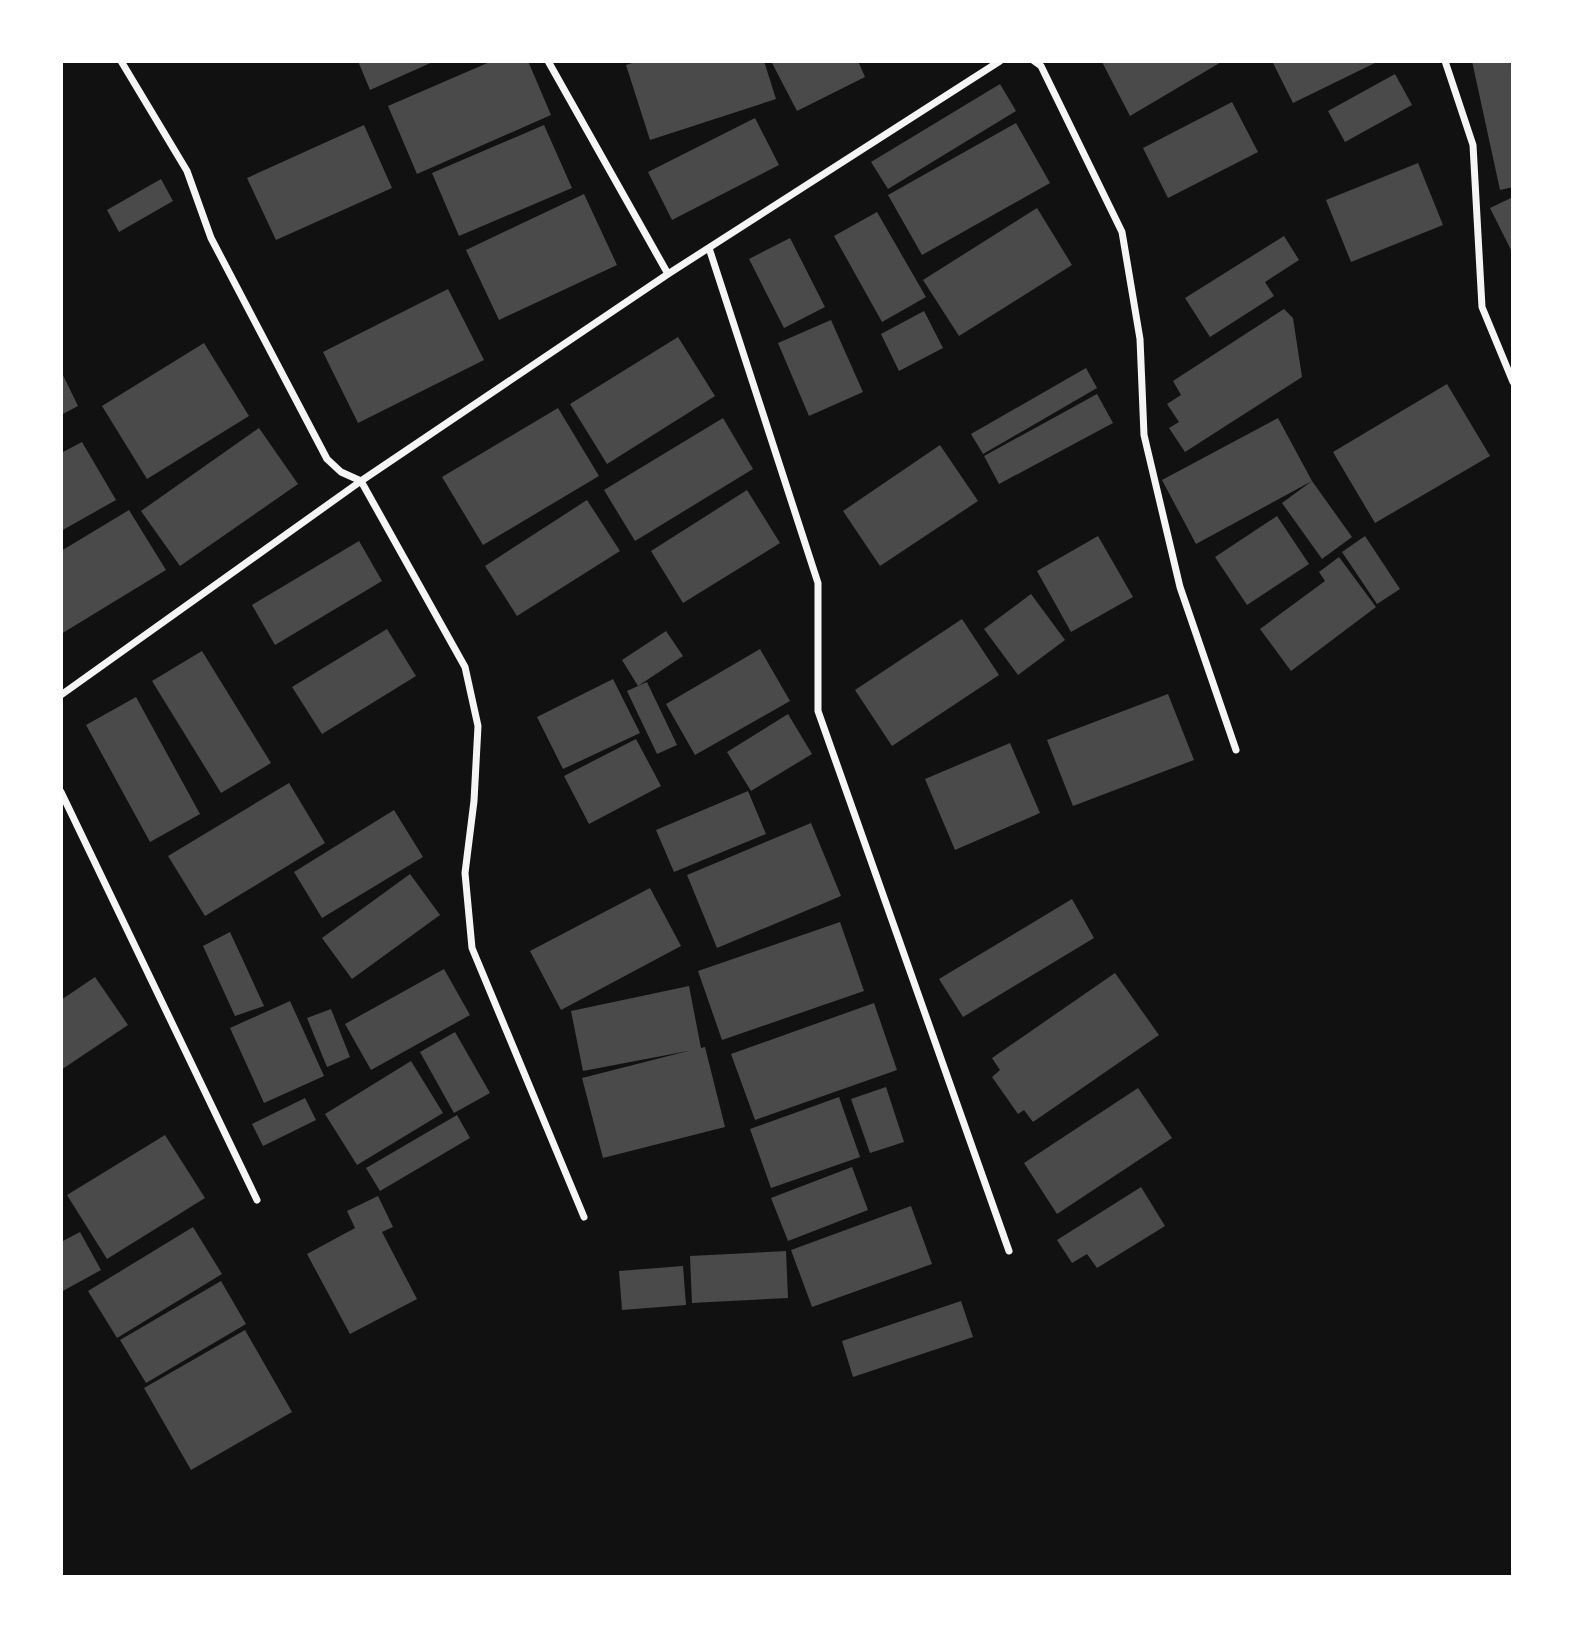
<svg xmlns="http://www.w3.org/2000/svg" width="1574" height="1638" font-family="Figtree,sans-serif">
	<rect width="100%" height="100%" fill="#111"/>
	<path fill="#4a4a4a" d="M358 61H435L370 90Z
		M492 61H528L551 115 417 174 388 106Z
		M638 61H764L776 99 650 140 626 65Z
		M771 61H858L865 77 797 111Z
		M1104 61H1223L1130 116 1102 62Z
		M1272 61H1379L1293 103Z
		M1472 61H1510L1513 76V187L1500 190Z
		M1395 74 1412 105 1345 142 1328 111Z
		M1000 84 1016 111 888 189 871 162Z
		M1232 102 1258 152 1168 198 1143 148Z
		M755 118 779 165 672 220 648 172Z
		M1016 123 1050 183 922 255 888 195Z
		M364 125 392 188 276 240 247 178Z
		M544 125 572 188 459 236 432 173Z
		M1418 163 1443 225 1351 262 1326 200Z
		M161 179 173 201 119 232 107 210Z
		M584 194 617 265 499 320 466 250Z
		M1513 197V254L1490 208Z
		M1037 208 1072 265 959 336 923 280Z
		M877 212 926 297 882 322 834 236Z
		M1284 236 1299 260 1265 282 1274 296 1210 337 1185 298Z
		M790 238 825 307 784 328 749 259Z
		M448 289 484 360 358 423 323 352Z
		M1284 309 1293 318 1302 377 1185 452 1169 428 1179 422 1167 404 1181 395 1173 381Z
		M924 311 943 348 899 371 881 334Z
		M831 320 863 392 809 416 778 343Z
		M678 337 715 396 607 464 570 404Z
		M204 343 249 416 147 479 102 406Z
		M1086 368 1097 388 983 454 971 434Z
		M61 371 78 406 61 415Z
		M1447 384 1490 456 1375 523 1333 452Z
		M1097 394 1113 423 999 484 984 456Z
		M558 408 599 476 483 545 442 477Z
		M723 418 753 469 635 541 604 490Z
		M1278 418 1312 481 1196 544 1162 480Z
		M259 428 298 484 180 566 141 511Z
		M82 442 116 500 61 531V453Z
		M940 445 978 501 880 566 843 511Z
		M1312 481 1352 537 1322 559 1282 503Z
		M747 490 780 543 683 603 651 551Z
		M587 500 620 551 517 616 485 566Z
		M129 510 166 570 61 634V551Z
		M1277 516 1309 564 1247 605 1215 557Z
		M1098 536 1133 597 1071 632 1037 571Z
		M1365 536 1400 589 1377 604 1342 552Z
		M359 541 382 581 275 645 252 605Z
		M1339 557 1376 607 1291 671 1260 629 1325 581 1319 572Z
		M1031 594 1065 640 1018 675 984 629Z
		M962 619 999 675 892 746 855 690Z
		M387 629 416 676 322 734 292 687Z
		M666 631 683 656 638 686 647 682 677 745 657 754 627 691 638 686 622 660Z
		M760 649 790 701 695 755 666 704Z
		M202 651 271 763 221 793 152 681Z
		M613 679 640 733 563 769 537 717Z
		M1168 694 1194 760 1073 806 1047 740Z
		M136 697 200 814 150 842 86 725Z
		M788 714 812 754 751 791 727 752Z
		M636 739 661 786 589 824 564 776Z
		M1010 743 1040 813 955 850 925 779Z
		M289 783 325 843 205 916 168 856Z
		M748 791 766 834 674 872 656 830Z
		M394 810 423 857 322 918 294 872Z
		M811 823 841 896 717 948 687 875Z
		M410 874 440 915 352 979 322 938Z
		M650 888 681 946 561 1010 530 951Z
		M1072 899 1094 938 963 1017 939 979Z
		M840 922 864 991 722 1040 698 971Z
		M230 932 264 1006 235 1016 203 946Z
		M444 969 470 1015 371 1070 345 1024Z
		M1115 973 1159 1035 1033 1122 1024 1110 1018 1114 992 1077 1000 1070 992 1058Z
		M95 977 128 1025 61 1070V1000Z
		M689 986 701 1048 705 1047 725 1127 603 1158 582 1078 688 1051 583 1071 571 1011Z
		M290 1001 324 1076 264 1103 230 1028Z
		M874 1003 897 1070 755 1120 731 1054Z
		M331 1009 350 1057 327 1067 307 1018Z
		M455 1032 490 1093 454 1113 420 1052Z
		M411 1061 443 1113 357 1165 325 1114Z
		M886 1087 904 1142 870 1153 851 1099Z
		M1138 1088 1172 1138 1057 1214 1024 1163Z
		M839 1097 860 1157 771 1188 750 1129Z
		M305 1098 316 1120 263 1146 252 1124Z
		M457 1115 470 1138 380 1191 366 1168Z
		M165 1135 205 1198 107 1259 67 1195Z
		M852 1167 868 1210 788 1241 771 1198Z
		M1141 1187 1165 1226 1097 1268 1087 1254 1072 1263 1057 1240Z
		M378 1196 393 1227 382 1232 417 1299 350 1334 307 1254 355 1228 347 1211Z
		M911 1206 932 1264 812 1307 791 1250Z
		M193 1227 222 1274 117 1338 88 1291Z
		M80 1232 101 1270 61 1292V1242Z
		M786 1251 788 1298 692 1303 690 1256Z
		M683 1266 686 1305 622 1310 619 1271Z
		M221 1281 246 1324 146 1383 120 1340Z
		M961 1301 973 1337 853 1377 842 1341Z
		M245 1330 292 1412 191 1470 144 1388Z"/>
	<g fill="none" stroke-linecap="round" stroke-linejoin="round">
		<path stroke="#f5f5f5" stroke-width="7" d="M121 61 187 171 211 238 327 459 341 472 361 481 465 667 478 726 474 801 465 873 472 948 584 1217
			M548 61 668 274
			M1034 61 1041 66 1122 232 1140 339 1144 435 1180 587 1236 750
			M1445 61 1473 145 1482 307 1513 382
			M709 248 818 583V711L1009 1251
			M61 695 361 481 668 274 1000 61
			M61 792 257 1200"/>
	</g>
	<rect width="1574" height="1638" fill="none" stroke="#ffffff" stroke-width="126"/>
</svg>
